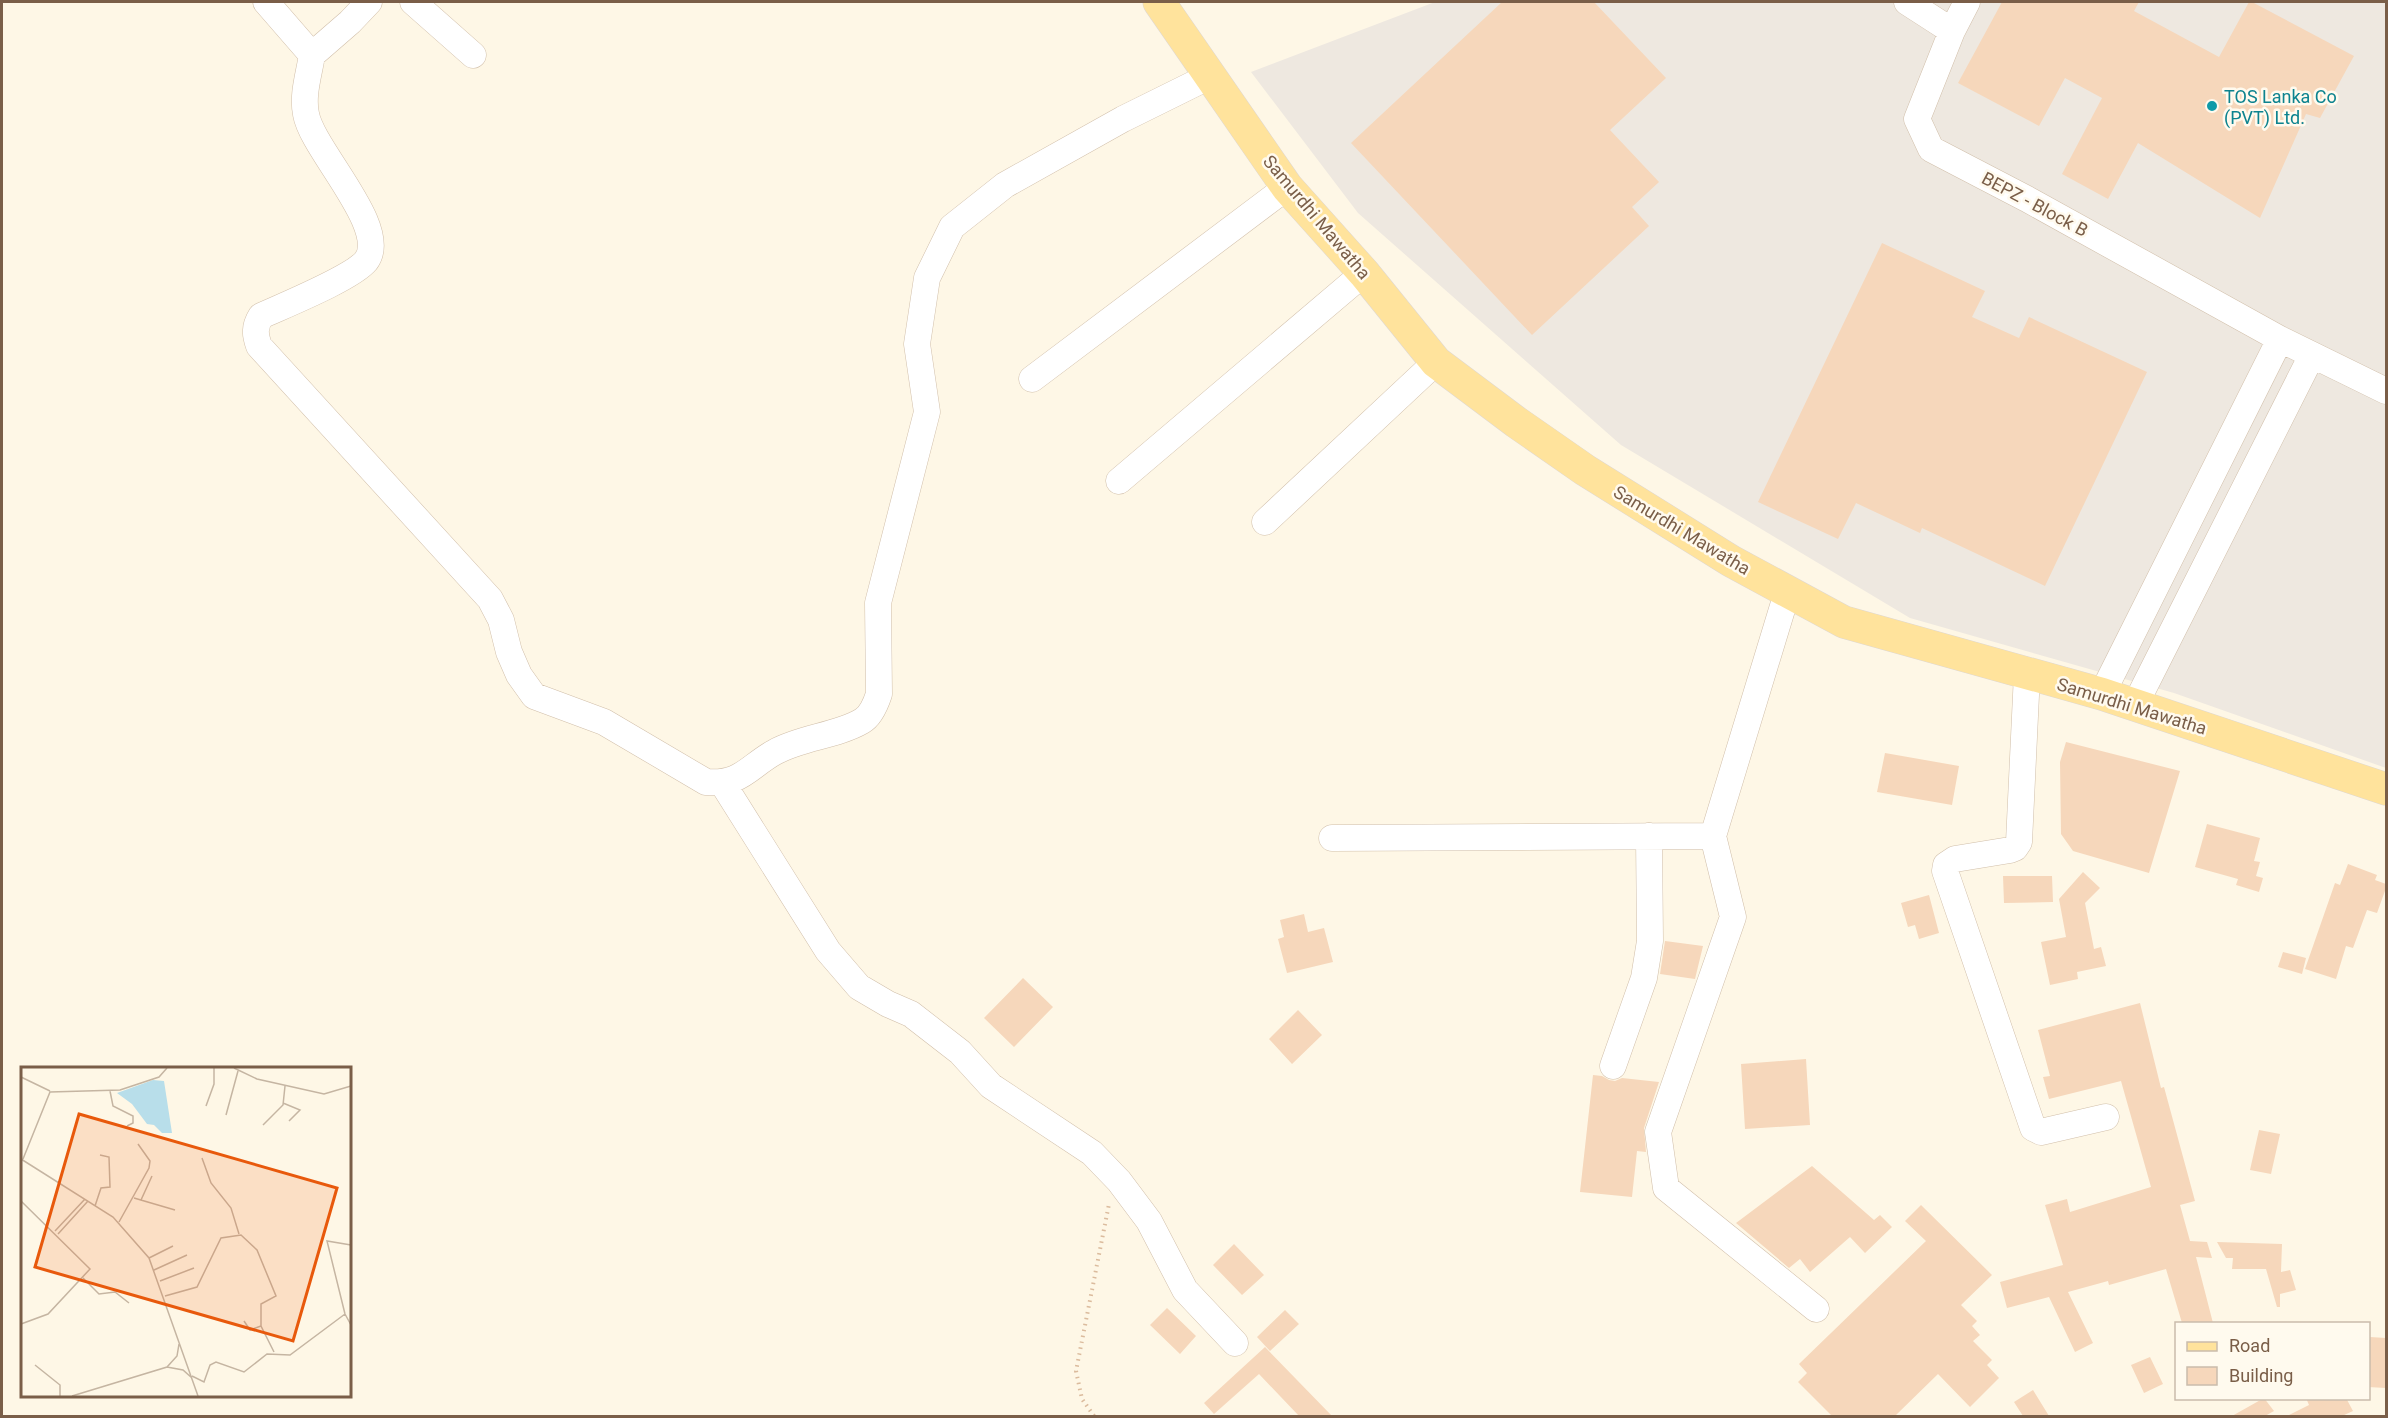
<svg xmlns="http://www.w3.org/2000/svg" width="2388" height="1418" font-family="Roboto,sans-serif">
	<rect width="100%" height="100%" fill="#fef7e6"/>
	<path fill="#eee8e0" d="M1435 2H2386V768L2174 693 1910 618 1621 445 1358 213 1251 72Z"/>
	<path fill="#f6d7bb" d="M1502 2H1594L1666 78 1610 130 1659 182 1632 207 1649 226 1532 335 1351 143Z
		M2002 2H2139L2134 11 2219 57 2249 2H2252L2354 56 2320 118 2306 114 2260 218 2138 143 2108 199 2062 174 2102 98 2065 78 2039 126 1958 83Z
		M1882 243 1985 291 1972 317 2019 338 2029 317 2147 372 2045 586 1922 528 1920 533 1856 503 1838 539 1758 502Z
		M2066 742 2180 771 2149 873 2073 851 2061 834 2060 762Z
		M1885 753 1959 766 1952 805 1877 792Z
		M2207 824 2260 838 2254 861 2260 862 2256 876 2263 878 2259 892 2236 885 2238 879 2195 867Z
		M2348 864 2377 875 2375 880 2386 884V888L2377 913 2367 910 2353 948 2346 946 2336 979 2305 969 2335 883 2340 885Z
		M2083 872 2100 888 2085 903 2094 949 2101 947 2106 966 2077 972 2078 979 2050 985 2041 942 2066 937 2059 899Z
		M2003 876H2052L2053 902 2004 903Z
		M1929 895 1939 933 1919 939 1915 925 1908 927 1901 903Z
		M1304 914 1308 932 1324 928 1333 962 1287 973 1278 939 1284 937 1280 920Z
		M1665 941 1703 946 1695 979 1660 974Z
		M2283 952 2306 958 2302 974 2278 967Z
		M1023 978 1053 1007 1014 1047 984 1018Z
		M2140 1003 2161 1088 2164 1087 2195 1201 2180 1205 2190 1241 2207 1242 2212 1258 2196 1257 2213 1323H2182L2166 1269 2109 1285 2108 1281 2068 1292 2093 1343 2075 1352 2049 1297 2007 1308 2000 1282 2063 1265 2045 1205 2067 1199 2070 1212 2151 1187 2121 1081 2049 1099 2043 1077 2050 1076 2038 1030Z
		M1298 1010 1322 1035 1292 1064 1269 1039Z
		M1806 1059 1810 1125 1745 1129 1741 1064Z
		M1593 1075 1602 1076 1609 1080 1615 1081 1622 1078 1659 1082 1644 1128 1646 1152 1637 1151 1632 1197 1580 1192Z
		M2259 1130 2280 1134 2271 1174 2250 1170Z
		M1812 1166 1874 1220 1880 1215 1892 1227 1865 1253 1850 1237 1810 1272 1800 1259 1789 1268 1736 1223Z
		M1921 1205 1992 1275 1961 1305 1977 1321 1972 1326 1980 1335 1973 1341 1992 1360 1987 1365 1999 1378 1970 1407 1938 1374 1895 1416H1832L1798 1382 1807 1373 1799 1364 1926 1241 1905 1221Z
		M2217 1242 2282 1244 2281 1272 2290 1270 2296 1290 2280 1294V1307H2277L2266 1269H2232L2233 1258H2226Z
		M1234 1244 1264 1275 1242 1295 1213 1265Z
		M1167 1308 1196 1336 1180 1354 1150 1325Z
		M1285 1310 1299 1324 1270 1351 1257 1337Z
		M2370 1337 2386 1338V1388L2368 1387Z
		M1265 1347 1332 1416H1299L1259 1374 1214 1414 1204 1403Z
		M2150 1357 2163 1384 2144 1393 2131 1365Z
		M2033 1390 2049 1416H2023L2014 1402Z
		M2264 1398 2274 1411 2265 1416H2232Z
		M2306 1398H2346L2353 1411 2342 1416H2287L2309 1405Z"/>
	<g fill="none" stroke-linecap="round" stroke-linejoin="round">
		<defs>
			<path id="minor" d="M266 2 312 55C309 74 302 95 306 114 312 150 391 228 366 261 352 278 285 305 261 316 254 327 255 335 259 346L490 599 501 620 509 652 519 675 534 696 604 722 706 782C741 785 748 767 775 752 802 737 836 736 862 721 871 716 876 703 879 694L878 603 927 412 917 344 927 278 952 227 1005 185 1123 119 1210 76
				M413 2 473 55
				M1907 2 1952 31
				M1967 2 1952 31 1917 119 1931 149 2027 199 2280 339 2386 391
				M312 55 350 22 369 2
				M1032 379 1287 187
				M1119 481 1364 273
				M1265 522 1436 362
				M1787 593 1713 836 1733 917 1658 1132 1666 1188 1816 1309
				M2027 674 2019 842 2015 848 2010 850 1955 859 1946 865 1945 871 2033 1128 2041 1132 2106 1117
				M2102 694 2280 339
				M2135 705 2312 355
				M723 784 828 951 859 987 888 1004 911 1014 960 1052 991 1086 1092 1153 1119 1181 1149 1221 1185 1290 1235 1343
				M1332 838 1713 836
				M1613 1066 1644 978 1650 941 1649 836"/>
			<path id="major" d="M1159 2 1287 187 1364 273 1436 362 1516 422 1585 470 1731 561 1844 622 2102 694 2386 789"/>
		</defs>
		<use href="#minor" stroke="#d1bfaa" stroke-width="27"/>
		<use href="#major" stroke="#dfd8d3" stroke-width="33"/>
		<path stroke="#dbbb9d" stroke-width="4" stroke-dasharray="1.5 4.5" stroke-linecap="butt" d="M1094 1416 1082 1399 1076 1371 1109 1204"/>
		<use href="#minor" stroke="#fff" stroke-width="26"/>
		<use href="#major" stroke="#ffe39c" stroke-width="32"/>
	</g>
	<circle fill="#0f9aa8" stroke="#fffaee" stroke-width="2" cx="2212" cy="106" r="6"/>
	<g text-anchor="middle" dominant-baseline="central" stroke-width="5" stroke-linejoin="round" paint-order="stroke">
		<g font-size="18" fill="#0d838f" stroke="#fffaee" text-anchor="start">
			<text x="2224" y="96">TOS Lanka Co<tspan x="2224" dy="21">(PVT) Ltd.</tspan></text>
		</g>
		<g font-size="18" fill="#7a5e48" stroke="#fffaee">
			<text transform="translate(2035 204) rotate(28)">BEPZ - Block B</text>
			<text transform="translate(1317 217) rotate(50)">Samurdhi Mawatha</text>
			<text transform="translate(1682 530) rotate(31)">Samurdhi Mawatha</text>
			<text transform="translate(2132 706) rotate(17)">Samurdhi Mawatha</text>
		</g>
	</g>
	<g transform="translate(21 1067)">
		<rect width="330" height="330" fill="#fef7e6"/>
		<path d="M132 13 143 14 151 66H141L133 58 126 57 111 37 96 26Z" fill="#b8deea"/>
		<path fill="none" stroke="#c5b5a2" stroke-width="1.5" d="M213 1 236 12 303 27 330 19M0 10 29 24M89 24 92 39 112 49V56L106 59M262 36 279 43 268 54M185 39 193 17V1M205 48 217 4M242 58 262 38 264 19M181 91 190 116 210 141 218 167M0 92 92 150 128 191 177 329M2 92 29 25 99 23 138 10 146 1M113 131 154 143M120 133 131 109M0 134 69 202 27 247 0 257M74 139 80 121 89 120 88 90 79 88M98 155 128 101 129 94 117 77M34 164 64 132M37 167 67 134M128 191 152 179M133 203 166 188M62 211 78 227 94 225 108 236M139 214 173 201M144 229 176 220 200 171 220 168 236 183 255 229 240 237V259L253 285M324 247 306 174 330 178M223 254 229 263 240 259M14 298 39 318V329M146 300 162 303 171 311M171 309 183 315 189 298 195 295 223 305 246 287 269 288 324 247 330 258M51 329 146 300 156 289 158 277"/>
		<path fill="#e8590c" fill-opacity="0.15" stroke="#e8590c" stroke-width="3" d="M58 47 316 121 272 274 14 200Z"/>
		<rect width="330" height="330" fill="none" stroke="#7a5e48" stroke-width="3"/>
	</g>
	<rect width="2388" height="1418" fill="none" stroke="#7a5e48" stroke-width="6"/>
	<rect x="2175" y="1322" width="195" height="78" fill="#fffaee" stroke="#cabcac" stroke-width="1.5"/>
	<rect x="2187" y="1342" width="30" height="9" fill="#ffe39c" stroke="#cabcac" stroke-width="1.5"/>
	<text x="2229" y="1352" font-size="18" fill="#7a5e48">Road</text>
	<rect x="2187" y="1367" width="30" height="18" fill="#f6d7bb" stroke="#cabcac" stroke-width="1.5"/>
	<text x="2229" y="1382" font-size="18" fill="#7a5e48">Building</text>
</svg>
